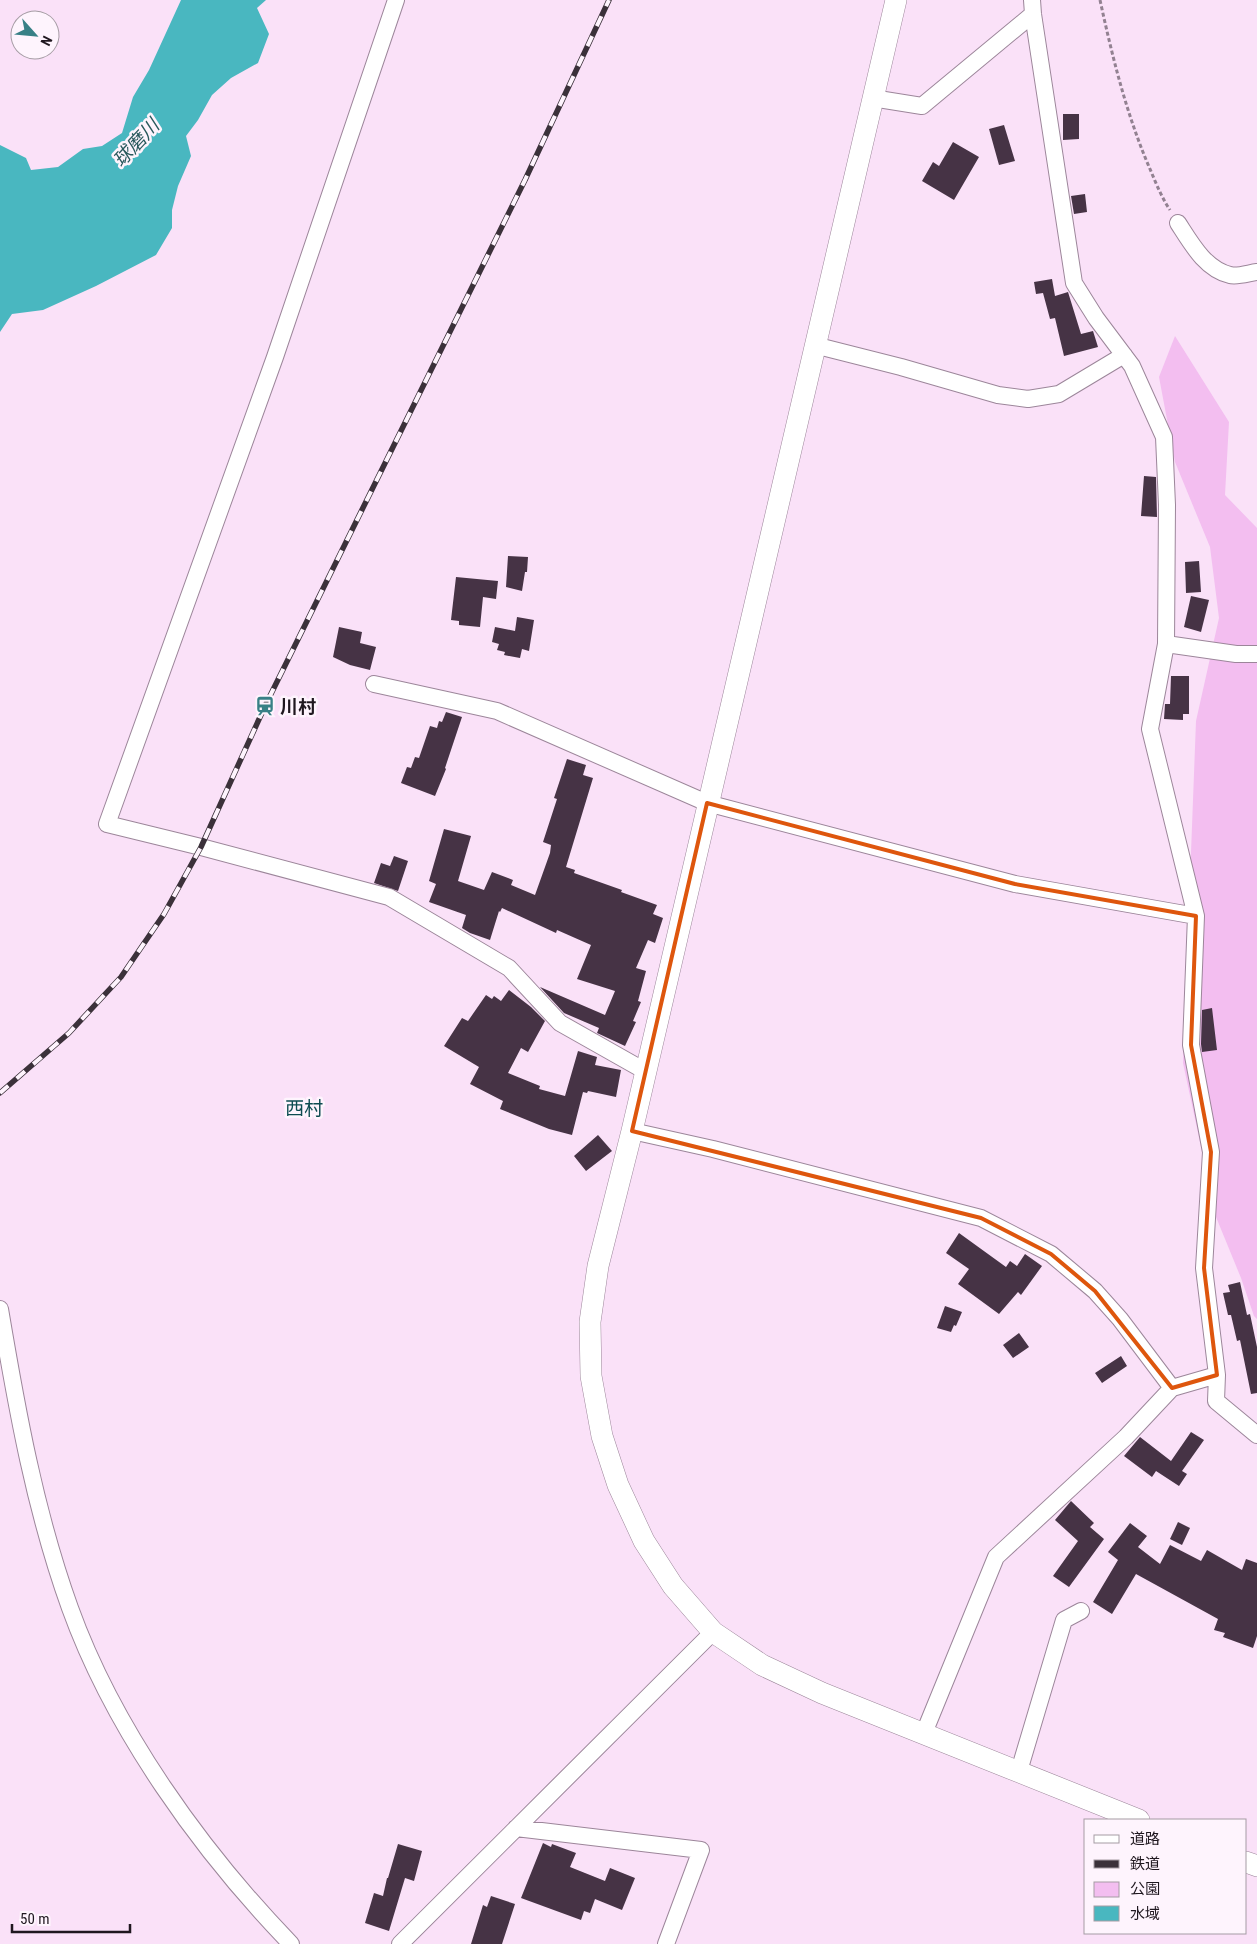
<svg xmlns="http://www.w3.org/2000/svg" width="1257" height="1944" font-family="'Roboto Condensed','Noto Sans JP',sans-serif">
	<rect width="100%" height="100%" fill="#fae1f8"/>
	<path fill="#f3bef0" d="M1175 336 1229 422 1225 495 1257 528V1319L1254 1316 1241 1278 1216 1217 1183 1063 1196 721 1219 618 1210 547 1175 462 1159 377Z"/>
	<path fill="#49b7c0" d="M181 0H266L257 8 269 34 258 63 231 78 212 95 198 120 186 136 191 156 178 186 172 210V228L156 255 96 286 43 310 12 314 0 332V145L26 158 31 170 58 167 83 149 102 146 122 133 133 97 149 70Z"/>
	<path fill="#463345" d="M1063 114H1079V139L1063 140Z
		M1004 125 1015 161 999 165 989 129Z
		M953 142 979 157 954 200 922 181 933 162 939 166Z
		M1085 194 1087 212 1074 214 1071 196Z
		M1052 279 1055 296 1068 292 1081 334 1093 331 1098 347 1064 356 1055 318 1050 319 1043 293 1036 294 1034 282Z
		M1144 476 1156 477 1157 517 1141 516Z
		M508 556 528 557 527 572H525L522 591 506 587Z
		M1199 561 1201 592 1186 593 1185 562Z
		M456 577 498 581 496 599 483 597 480 627 459 625V621L451 620Z
		M1191 596 1209 600 1201 632 1184 627Z
		M517 617 534 620 529 651 522 649 520 658 504 655 505 652 497 650 499 644 492 642 495 627 515 631Z
		M339 627 362 632 360 643 376 647 370 670 350 665 333 657Z
		M1171 676H1189V714H1183V720L1164 719 1165 704H1170Z
		M446 712 462 717 445 768 446 769 435 796 401 783 407 767 411 768 415 757 419 758 430 726 437 728 439 721 442 722Z
		M567 759 586 765 583 775 593 778 566 867 575 870 574 873 622 890 621 892 657 905 653 914 663 918 655 943 648 940 636 968 646 971 638 1001 641 1002 633 1021 636 1022 625 1046 597 1033 599 1028 564 1013 540 987 605 1015 615 991 577 979 591 945 557 930 556 933 502 908 500 912 499 911 490 940 470 933 462 928 466 915 429 902 436 884 429 881 444 829 471 836 458 881 484 890 492 872 513 880 511 885 535 895 550 853 551 845 543 842 557 799 554 798Z
		M394 856 408 861 398 891 374 883 381 863 390 866Z
		M509 990 531 1007 545 1021 528 1052 521 1048 508 1073 540 1086 539 1089 565 1096 578 1051 597 1057 595 1065 621 1070 616 1097 588 1091 587 1093 583 1092 572 1135 549 1129 500 1109 503 1101 470 1084 479 1067 444 1046 462 1018 468 1021 486 995 492 999 494 996 501 1001Z
		M1212 1008 1217 1050 1202 1052 1201 1044 1202 1010Z
		M598 1135 612 1151 586 1171 574 1156Z
		M959 1233 1006 1267 1010 1261 1017 1266 1025 1254 1042 1266 1021 1295 1018 1292 999 1314 958 1284 969 1269 946 1253Z
		M1240 1282 1247 1315 1250 1314 1257 1347V1393L1251 1394 1240 1340 1237 1341 1231 1315H1228L1223 1293 1230 1292 1228 1285Z
		M945 1306 962 1312 956 1326 954 1325 951 1332 937 1328Z
		M1019 1333 1029 1347 1013 1358 1003 1345Z
		M1121 1356 1127 1366 1102 1383 1095 1373Z
		M1191 1432 1204 1440 1182 1471 1187 1474 1179 1486 1156 1471 1152 1477 1124 1456 1140 1437 1171 1461Z
		M1071 1501 1094 1523 1090 1527 1104 1539 1069 1587 1053 1576 1078 1541 1055 1520Z
		M1178 1522 1190 1528 1182 1545 1170 1539Z
		M1130 1523 1147 1536 1138 1547 1160 1564 1170 1545 1201 1561 1207 1550 1242 1570 1246 1559 1257 1563V1636L1253 1648 1223 1637 1225 1633 1214 1630 1218 1619 1136 1574 1112 1614 1093 1602 1118 1560 1108 1552Z
		M543 1843 551 1847 552 1844 576 1853 570 1867 605 1881 610 1868 635 1878 622 1910 595 1899 590 1913 584 1911 581 1920 521 1898Z
		M398 1844 422 1851 414 1881 405 1878 389 1931 365 1923 374 1893 383 1896 387 1878H388Z
		M491 1896 515 1904 502 1944H471L483 1905 487 1907Z"/>
	<g fill="none" stroke-linecap="round" stroke-linejoin="round">
		<defs>
			<path id="minor" d="M396 0 275 357 107 824 201 847 389 897 509 968 560 1023 645 1071
				M1032 0 1033 14 1074 283 1096 318 1132 366 1164 437 1167 505 1166 644 1150 729 1196 916 1191 1045 1211 1152 1204 1268 1217 1375 1216 1401 1257 1435
				M872 98 922 106 1033 14
				M1178 223C1191 243 1205 269 1230 275 1237 277 1249 273 1257 272
				M814 345 901 367 998 395 1028 399 1059 394 1124 355
				M1166 644 1236 654H1257
				M374 684 497 711 707 803 1015 884 1196 916
				M632 1131 713 1149 981 1218 1051 1254 1095 1291 1120 1319 1172 1388
				M0 1309C17 1410 35 1511 70 1608 114 1730 201 1851 291 1944
				M924 1733 996 1557 1126 1437 1172 1388 1217 1375
				M1019 1771 1064 1620 1081 1611
				M516 1828 701 1850 666 1944
				M400 1944 713 1632"/>
			<path id="tertiary" d="M896 0 632 1131 598 1266 590 1322 591 1376 602 1436 618 1485 644 1541 673 1586 713 1632 762 1665 822 1693 1139 1820
				M1246 1862 1257 1866"/>
		</defs>
		<use href="#minor" stroke="#9c869a" stroke-width="18"/>
		<use href="#tertiary" stroke="#9c869a" stroke-width="22"/>
		<path stroke="#928191" stroke-width="3" stroke-dasharray="4 2.5" stroke-linecap="butt" d="M1100 0C1112 55 1125 109 1147 162 1154 178 1160 195 1170 210"/>
		<use href="#minor" stroke="#fff" stroke-width="16"/>
		<use href="#tertiary" stroke="#fff" stroke-width="21"/>
		<defs>
			<path id="rail" d="M0 1093 69 1033 121 977 164 914 201 847 265 706 525 180 609 0"/>
		</defs>
		<use href="#rail" stroke="#3b313a" stroke-width="5.5"/>
		<use href="#rail" stroke="#fef4fd" stroke-width="4" stroke-dasharray="11" stroke-linecap="butt"/>
	</g>
	<path fill="none" stroke="#de560d" stroke-width="4" stroke-linejoin="round" d="M707 803 1015 884 1196 916 1191 1045 1211 1152 1204 1268 1217 1375 1172 1388 1095 1291 1051 1254 981 1218 632 1131Z"/>
	<defs>
		<symbol id="station-bare" viewBox="-9 -9 18 18"><path d="M-3-6H3Q5-6 5-4V2Q5 4 3 4L4.5 6H3L1.5 4h-3L-3 6H-4.5L-3 4Q-5 4-5 2V-4Q-5-6-3-6ZM-3.5-4v3h7v-3ZM-3.5 1v1.5H-2V1ZM2 1v1.5H3.5V1Z" fill="#388086" stroke="#fef4fd" stroke-width="2.5" paint-order="stroke"/></symbol>
	</defs>
	<g fill-rule="evenodd">
		<use href="#station-bare" x="251" y="692" width="28" height="28"/>
	</g>
	<g text-anchor="middle" dominant-baseline="central" stroke-width="5" stroke-linejoin="round" paint-order="stroke">
		<g font-size="18" font-weight="bold" fill="#1f171f" stroke="#fef4fd" text-anchor="start">
			<text x="280" y="706">川村</text>
		</g>
		<g font-size="19" font-style="italic" fill="#2a595d" stroke="#fef4fd">
			<text transform="translate(136 143) rotate(-47)">球磨川</text>
		</g>
		<g font-size="19" fill="#0d4c51" stroke="#fef4fd">
			<text x="304" y="1108">西村</text>
		</g>
	</g>
	<rect x="1084" y="1819" width="162" height="115" fill="#fef4fd" stroke="#a59ca4"/>
	<rect x="1094" y="1835" width="25" height="8" fill="#ffffff" stroke="#a59ca4"/>
	<text x="1130" y="1844" font-size="15" fill="#1f171f">道路</text>
	<rect x="1094" y="1860" width="25" height="8" fill="#3b313a" stroke="#a59ca4"/>
	<text x="1130" y="1869" font-size="15" fill="#1f171f">鉄道</text>
	<rect x="1094" y="1882" width="25" height="15" fill="#f3bef0" stroke="#a59ca4"/>
	<text x="1130" y="1894" font-size="15" fill="#1f171f">公園</text>
	<rect x="1094" y="1906" width="25" height="15" fill="#49b7c0" stroke="#a59ca4"/>
	<text x="1130" y="1919" font-size="15" fill="#1f171f">水域</text>
	<g transform="translate(35 35) rotate(117)"><circle r="24" fill="#fef4fd" stroke="#a59ca4"/>
	<path d="M0-4L9 19L0 12L-9 19Z" fill="#388086"/>
	<text y="-8" font-size="14" font-weight="bold" text-anchor="middle" fill="#1f171f">N</text>
	</g>
	<path d="M12 1924v8h118v-8" fill="none" stroke="#1f171f" stroke-width="2.5"/>
	<text x="20" y="1924" font-size="15" fill="#1f171f" stroke="#fef4fd" stroke-width="4" paint-order="stroke">50 m</text>
</svg>
